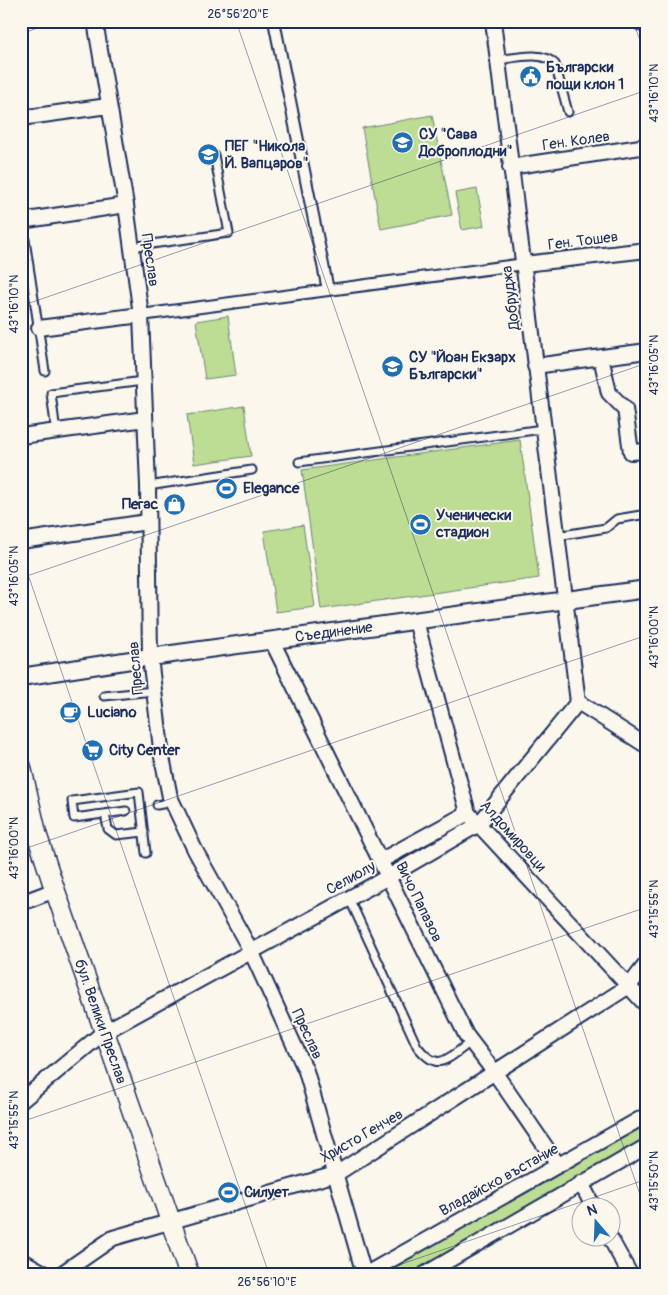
<svg xmlns="http://www.w3.org/2000/svg" width="668" height="1295" font-family="Pangolin,sans-serif">
	<rect width="100%" height="100%" fill="#fbf7ec"/>
	<filter id="ink" filterUnits="userSpaceOnUse"><feTurbulence type="fractalNoise" baseFrequency=".02" numOctaves="2"/><feDisplacementMap in="SourceGraphic" scale="10" xChannelSelector="R" yChannelSelector="G"/><feConvolveMatrix kernelMatrix="1 2 1 2 8 2 1 2 1" color-interpolation-filters="sRGB"/></filter>
	<g filter="url(#ink)">
		<path fill="#bddc94" stroke="#6c8679" d="M432 115 452 215 381 229 362 128Z
			M477 189 484 226 462 230 455 193Z
			M228 316 236 375 205 379 196 321Z
			M244 406 251 456 194 464 187 415Z
			M520 440 539 578 321 609 302 470Z
			M303 525 315 607 276 612 264 531Z
			M647 1115V1146L425 1274H366Z"/>
		<g fill="none" stroke-linecap="round" stroke-linejoin="round">
			<defs>
				<path id="service" d="M497 60C515 58 542 50 555 64L568 112
					M22 220 45 371
					M131 247 229 233 214 155
					M56 432 51 393 143 381
					M299 462 543 429
					M148 486 252 470
					M557 536 606 528 617 519 647 514
					M104 696 154 691
					M157 805 172 802
					M126 811 74 818 72 801 139 792 146 853
					M105 814 108 829 116 835 144 832
					M349 898 417 1046C439 1074 446 1059 471 1042"/>
				<path id="pedestrian" d="M274 21 328 290
					M141 315 524 264"/>
				<path id="minor" d="M95 21 126 205 141 315 148 486 150 657 162 757 170 797 195 850 251 951 306 1071 364 1274
					M21 118 108 106
					M510 167 647 146
					M21 221 126 205
					M524 264 647 250
					M39 328 141 315
					M601 357 609 393 625 409 631 452 647 451
					M535 366 647 351
					M21 436 145 419
					M21 541 147 522
					M416 621 468 813 647 1006
					M272 641 466 1035 495 1073 558 1165
					M578 702 647 746
					M21 838 37 835
					M380 861 468 813
					M21 903 55 890
					M21 1101 104 1032 388 877 479 824 578 702 493 21
					M581 1183 594 1208
					M610 1238 630 1274
					M21 1260 46 1274
					M61 1274 113 1238 336 1174 629 986 647 963
					M366 1274 647 1115
					M425 1274 647 1146"/>
				<g id="tertiary">
					<path id="s1" d="M21 677 150 657 647 589"/>
				</g>
				<g id="secondary">
					<path d="M642 21 647 24"/>
					<path id="s2" d="M21 766 37 835 55 890 189 1274"/>
				</g>
			</defs>
			<use href="#service" stroke="#1b2f5e" stroke-width="11"/>
			<use href="#pedestrian" stroke="#1b2f5e" stroke-width="14"/>
			<use href="#minor" stroke="#1b2f5e" stroke-width="18"/>
			<use href="#tertiary" stroke="#1b2f5e" stroke-width="20"/>
			<use href="#secondary" stroke="#1b2f5e" stroke-width="22"/>
			<use href="#service" stroke="#fbf7ec" stroke-width="7"/>
			<use href="#pedestrian" stroke="#fbf7ec" stroke-width="10"/>
			<use href="#minor" stroke="#fbf7ec" stroke-width="14"/>
			<use href="#tertiary" stroke="#fbf7ec" stroke-width="16"/>
			<use href="#secondary" stroke="#fbf7ec" stroke-width="19"/>
		</g>
	</g>
	<path fill="none" stroke="#1b2f5e" stroke-width="1" stroke-opacity="0.45" d="M236 21 647 1215M633 21 647 60M21 34 57 21M21 306 647 90M21 554 269 1274M21 578 647 363M21 850 647 635M21 1122 647 907M373 1274 647 1179"/>
	<defs>
		<symbol id="civic-disc" viewBox="-11 -11 22 22"><circle r="9.5" fill="#1f6fb2" stroke="#fbf7ec"/><path d="M-.6-6.5H3V-4.5H.6V-3L4-1V1h2V6H-6V1h2V-1L-.6-3ZM-1.2 2.5V6h2.4V2.5Z" fill="#fff"/></symbol>
		<symbol id="school-disc" viewBox="-11 -11 22 22"><circle r="9.5" fill="#1f6fb2" stroke="#fbf7ec"/><path d="M0-5L7-2L0 1L-7-2ZM-4 1L0 2.5L4 1V4Q0 6-4 4Z" fill="#fff"/></symbol>
		<symbol id="stadium-disc" viewBox="-11 -11 22 22"><circle r="9.5" fill="#1f6fb2" stroke="#fbf7ec"/><path d="M0-5a6.5 5 0 1 0 0 10a6.5 5 0 1 0 0-10ZM-3.5-1.8h7v3.6h-7Z" fill="#fff"/></symbol>
		<symbol id="shop-disc" viewBox="-11 -11 22 22"><circle r="9.5" fill="#1f6fb2" stroke="#fbf7ec"/><path d="M-5-2.5h2.3a2.7 3.5 0 0 1 5.4 0H5L5.5 6h-11ZM-1.5-2.5h3a1.5 2.3 0 0 0-3 0Z" fill="#fff"/></symbol>
		<symbol id="cafe-disc" viewBox="-11 -11 22 22"><circle r="9.5" fill="#1f6fb2" stroke="#fbf7ec"/><path d="M-5.5-4.5H6V0H3Q3 3.5 0 3.5H-2.5Q-5.5 3.5-5.5 0ZM3-3.2v2h1.7v-2ZM-6 4.5H4V6H-6Z" fill="#fff"/></symbol>
		<symbol id="supermarket-disc" viewBox="-11 -11 22 22"><circle r="9.5" fill="#1f6fb2" stroke="#fbf7ec"/><path d="M-6-5.5h2.5l.6 2H6L4.5 2H-2.5L-4.4-4H-6ZM-1.5 3.2a1.3 1.3 0 1 0 .1 0ZM3 3.2a1.3 1.3 0 1 0 .1 0Z" fill="#fff"/></symbol>
	</defs>
	<g fill-rule="evenodd">
		<use href="#civic-disc" x="518" y="64" width="25" height="25"/>
		<use href="#school-disc" x="390" y="130" width="25" height="25"/>
		<use href="#school-disc" x="196" y="142" width="25" height="25"/>
		<use href="#school-disc" x="380" y="354" width="25" height="25"/>
		<use href="#stadium-disc" x="214" y="476" width="25" height="25"/>
		<use href="#shop-disc" x="162" y="492" width="25" height="25"/>
		<use href="#stadium-disc" x="408" y="512" width="25" height="25"/>
		<use href="#cafe-disc" x="58" y="700" width="25" height="25"/>
		<use href="#supermarket-disc" x="80" y="738" width="25" height="25"/>
		<use href="#stadium-disc" x="216" y="1180" width="25" height="25"/>
	</g>
	<g text-anchor="middle" dominant-baseline="central" stroke-width="4" stroke-linejoin="round" paint-order="stroke">
		<g font-size="15" font-weight="bold" fill="#1b2f5e" stroke="#fbf7ec" text-anchor="start">
			<text x="546" y="67">Български<tspan x="546" dy="17">пощи клон 1</tspan></text>
			<text x="419" y="134">СУ "Сава<tspan x="419" dy="17">Доброплодни"</tspan></text>
			<text x="225" y="146">ПЕГ "Никола<tspan x="225" dy="17">Й. Вапцаров"</tspan></text>
			<text x="409" y="357">СУ "Йоан Екзарх<tspan x="409" dy="17">Български"</tspan></text>
			<text x="243" y="488">Elegance</text>
			<text x="158" y="504" text-anchor="end">Пегас</text>
			<text x="436" y="515">Ученически<tspan x="436" dy="17">стадион</tspan></text>
			<text x="87" y="712">Luciano</text>
			<text x="109" y="750">City Center</text>
			<text x="244" y="1192">Силует</text>
		</g>
		<g font-size="15" fill="#1b2f5e" stroke="#fbf7ec">
			<text transform="translate(576 141) rotate(-8)">Ген. Колев</text>
			<text transform="translate(583 241) rotate(-7)">Ген. Тошев</text>
			<text transform="translate(150 260) rotate(82)">Преслав</text>
			<text transform="translate(511 298) rotate(-97)">Добруджа</text>
			<text stroke="none"><textPath href="#s1" startOffset="316">Съединение</textPath></text>
			<text transform="translate(136 668) rotate(-95)">Преслав</text>
			<text transform="translate(513 836) rotate(48)">Алдомировци</text>
			<text transform="translate(351 878) rotate(-29)">Селиолу</text>
			<text transform="translate(419 902) rotate(64)">Вичо Папазов</text>
			<text stroke="none"><textPath href="#s2" startOffset="268">бул. Велики Преслав</textPath></text>
			<text transform="translate(307 1034) rotate(65)">Преслав</text>
			<text transform="translate(362 1136) rotate(-30)">Христо Генчев</text>
			<text transform="translate(499 1180) rotate(-29)">Владайско въстание</text>
		</g>
	</g>
	<rect width="668" height="1295" fill="none" stroke="#fbf7ec" stroke-width="55"/>
	<g transform="translate(596 1222) rotate(341)"><circle r="24" fill="#fbf7ec" stroke="#a1a7b3"/>
	<path d="M0-4L9 19L0 12L-9 19Z" fill="#1f6fb2"/>
	<text y="-8" font-size="14" font-weight="bold" text-anchor="middle" fill="#1b2f5e">N</text>
	</g>
	<rect x="28" y="28" width="612" height="1240" fill="none" stroke="#1b2f5e" stroke-width="2"/>
	<g font-size="12" text-anchor="middle" fill="#1b2f5e">
		<text x="238" y="18">26°56'20"E</text>
		<text transform="translate(654 93) rotate(-90)" y="4">43°16'10"N</text>
		<text transform="translate(14 304) rotate(-90)" y="4">43°16'10"N</text>
		<text transform="translate(654 365) rotate(-90)" y="4">43°16'05"N</text>
		<text transform="translate(14 576) rotate(-90)" y="4">43°16'05"N</text>
		<text transform="translate(654 637) rotate(-90)" y="4">43°16'00"N</text>
		<text transform="translate(14 848) rotate(-90)" y="4">43°16'00"N</text>
		<text transform="translate(654 909) rotate(-90)" y="4">43°15'55"N</text>
		<text transform="translate(14 1120) rotate(-90)" y="4">43°15'55"N</text>
		<text transform="translate(654 1181) rotate(-90)" y="4">43°15'50"N</text>
		<text x="267" y="1286">26°56'10"E</text>
	</g>
</svg>
